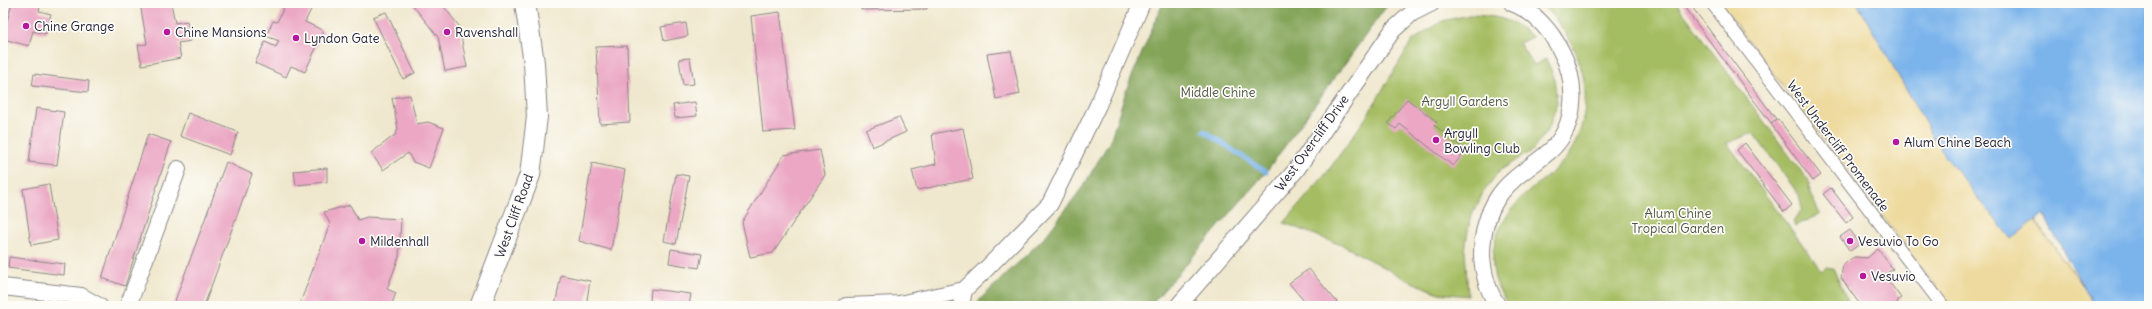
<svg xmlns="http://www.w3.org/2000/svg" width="2152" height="309" font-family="Delius,sans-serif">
	<rect width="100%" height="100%" fill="#fdfcf7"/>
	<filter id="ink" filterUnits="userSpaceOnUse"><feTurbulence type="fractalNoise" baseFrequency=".025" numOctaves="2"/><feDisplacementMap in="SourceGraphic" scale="8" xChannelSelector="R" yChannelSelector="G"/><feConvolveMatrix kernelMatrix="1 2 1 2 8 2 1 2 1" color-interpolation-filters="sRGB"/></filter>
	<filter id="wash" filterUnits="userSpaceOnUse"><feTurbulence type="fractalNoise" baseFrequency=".012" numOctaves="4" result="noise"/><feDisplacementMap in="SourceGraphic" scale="16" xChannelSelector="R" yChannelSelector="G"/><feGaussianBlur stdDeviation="0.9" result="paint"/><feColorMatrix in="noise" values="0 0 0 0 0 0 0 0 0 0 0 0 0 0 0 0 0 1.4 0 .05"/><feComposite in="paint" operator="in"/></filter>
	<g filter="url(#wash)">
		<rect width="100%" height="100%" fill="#f0e8ce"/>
		<path fill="#a5bd62" stroke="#64704e" d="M1539 3H1676L1809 182 1810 194 1820 214 1795 226 1793 222 1802 209 1799 195 1753 133 1727 143 1822 271 1826 267 1833 268 1850 306H1509C1479 266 1493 224 1527 193 1541 180 1561 168 1571 151 1600 100 1582 39 1539 3Z
			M1469 15C1499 16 1509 18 1533 37L1519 43 1534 65 1546 59 1554 77 1557 103 1549 128 1533 150 1499 171 1483 193 1470 219 1465 250 1468 296 1439 293 1409 281 1344 246 1284 223 1328 171 1365 119 1412 41 1442 21Z"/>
		<path fill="#84a458" stroke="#53634a" d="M1163 3H1389L1266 172 1150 306H973L1045 237 1084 185 1110 141 1127 88Z"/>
		<path fill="#eeda9e" stroke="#887e6c" d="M1720 3H1866L2031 207 2037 224 2098 306H1951Z"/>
		<path fill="#7ab4eb" stroke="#4e6b93" d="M1857 3H2149V306H2094L2043 214 2011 239 1941 151Z"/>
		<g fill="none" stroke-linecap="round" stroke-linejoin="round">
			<path stroke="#7ab4eb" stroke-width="5" d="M1204 131 1266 172"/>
		</g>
		<g id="blocks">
			<path fill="#eba7c4" d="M12 3H41L39 11 51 14 46 34 33 31 29 46 3 39V20L7 21Z
				M140 3H171L175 23 187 21 191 41 178 43 181 58 142 65 138 45 147 44Z
				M286 3H314L305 22 324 31 305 72 291 66 286 77 255 63 265 42 276 47 279 41 266 36 273 21 277 22Z
				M411 3H441L459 26 467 67 445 71 438 37Z
				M861 3H927V9L861 10Z
				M1681 3H1689L1776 119 1771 123Z
				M386 12 415 73 403 79 373 17Z
				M780 12 795 130 763 132 751 16Z
				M686 23 688 36 664 41 661 27Z
				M627 46 630 122 600 124 596 47Z
				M1011 51 1020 94 996 99 987 54Z
				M690 58 694 84 683 85 679 59Z
				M34 74 89 81 88 92 32 86Z
				M410 95 417 124 428 122 444 128 429 168 413 162 408 153 383 170 371 153 395 135 398 129 392 98Z
				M1407 99 1437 122 1434 125 1466 150 1453 166 1400 124 1396 129 1388 123Z
				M695 102 697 116 675 118 673 105Z
				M36 108 64 112 57 165 29 162Z
				M188 113 238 132 230 155 180 136Z
				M899 117 906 132 872 147 866 130Z
				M1778 119 1821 175 1813 181 1771 124Z
				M963 128 973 179 917 190 912 170 936 164 932 134Z
				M148 134 171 142 125 286 102 278Z
				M1745 143 1792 205 1784 212 1737 150Z
				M820 150 825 175 773 253 750 257 742 222 784 155Z
				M226 162 252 174 204 306H173Z
				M592 163 625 170 611 250 579 241Z
				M327 168V182L296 185 294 171Z
				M676 174 689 176 676 244 664 241Z
				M49 184 58 240 31 245 23 189Z
				M1831 188 1853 217 1846 223 1823 194Z
				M350 205 358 220 367 217 401 219 399 257 387 289 396 293 391 306H299L330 224 324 212Z
				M1850 230 1860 244 1850 251 1840 237Z
				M671 249 702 254 699 268 669 263Z
				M1878 249 1893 269 1884 275 1901 298 1898 300 1897 306H1861L1841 278 1843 264 1854 257 1867 258Z
				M9 257 65 264 64 275 8 268Z
				M1309 269 1337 302 1333 306H1308L1289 283Z
				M561 275 590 281 586 306H555Z
				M651 289 691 294 689 306 650 301Z"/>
		</g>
	</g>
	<g filter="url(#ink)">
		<use href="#blocks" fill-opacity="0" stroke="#898584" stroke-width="1"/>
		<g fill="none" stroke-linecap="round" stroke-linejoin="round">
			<defs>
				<path id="pedestrian" d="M1712 3 1943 306"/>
				<path id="minor" d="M3 287 81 296 99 306
					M128 306 178 169
					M846 306 899 304 964 290 986 269 1050 204 1098 105 1142 3
					M961 306 964 290
					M1178 306 1296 170 1393 30 1412 13 1432 3
					M1498 306C1487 290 1483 274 1482 255 1482 235 1487 214 1498 197 1511 177 1535 165 1552 149 1578 123 1577 81 1561 51 1551 31 1534 11 1512 3"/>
				<path id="tertiary" d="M480 306 530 175 537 117 534 63 525 3"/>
			</defs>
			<use href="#pedestrian" stroke="#898584" stroke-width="14"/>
			<use href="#minor" stroke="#898584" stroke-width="18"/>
			<use href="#tertiary" stroke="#898584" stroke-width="22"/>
			<use href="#pedestrian" stroke="#fff" stroke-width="12"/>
			<use href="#minor" stroke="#fff" stroke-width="16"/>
			<use href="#tertiary" stroke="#fff" stroke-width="20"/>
		</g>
	</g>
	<g fill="#b5179e" stroke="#fdfcf7" stroke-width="1.5">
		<circle cx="26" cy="26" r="4"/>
		<circle cx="167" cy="32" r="4"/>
		<circle cx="447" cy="32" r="4"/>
		<circle cx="296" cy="38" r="4"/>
		<circle cx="1436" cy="140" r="4"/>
		<circle cx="1896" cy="142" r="4"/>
		<circle cx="362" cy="241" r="4"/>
		<circle cx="1850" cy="241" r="4"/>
		<circle cx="1863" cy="276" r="4"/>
	</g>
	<g text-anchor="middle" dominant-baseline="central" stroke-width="3.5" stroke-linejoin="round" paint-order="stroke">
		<g font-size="13" fill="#22223b" stroke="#fdfcf7" text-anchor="start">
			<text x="34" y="26">Chine Grange</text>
			<text x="175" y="32">Chine Mansions</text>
			<text x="455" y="32">Ravenshall</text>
			<text x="304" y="38">Lyndon Gate</text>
			<text x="1444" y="133">Argyll<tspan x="1444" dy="15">Bowling Club</tspan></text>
			<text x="1904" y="142">Alum Chine Beach</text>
			<text x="370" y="241">Mildenhall</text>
			<text x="1858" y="241">Vesuvio To Go</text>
			<text x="1871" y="276">Vesuvio</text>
		</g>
		<g font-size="13" fill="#505849" stroke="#fdfcf7">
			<text x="1218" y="92">Middle Chine</text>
			<text x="1465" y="101">Argyll Gardens</text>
			<text x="1678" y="213">Alum Chine<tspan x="1678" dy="15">Tropical Garden</tspan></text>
		</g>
		<g font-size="13" fill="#22223b" stroke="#fdfcf7">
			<text transform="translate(1312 143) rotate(-54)">West Overcliff Drive</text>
			<text transform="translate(1838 146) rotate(53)">West Undercliff Promenade</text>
			<text transform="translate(514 216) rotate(-70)">West Cliff Road</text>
		</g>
	</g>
	<rect width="2152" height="309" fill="none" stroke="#fdfcf7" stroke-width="16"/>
</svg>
